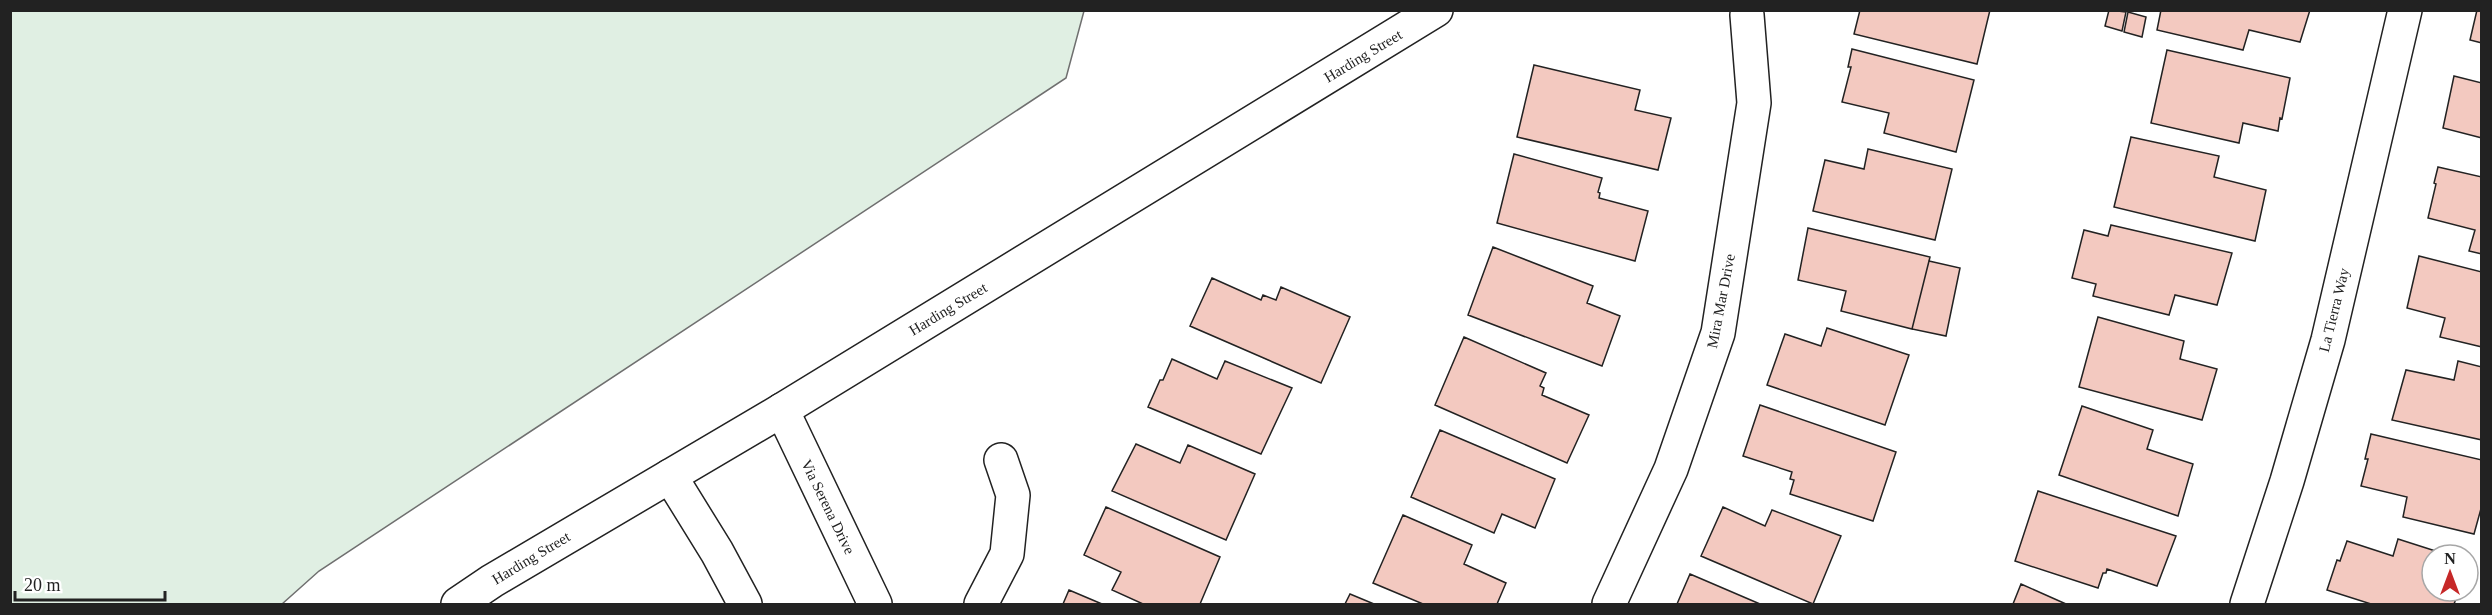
<svg xmlns="http://www.w3.org/2000/svg" width="2492" height="615" font-family="Georgia,serif">
	<rect width="100%" height="100%" fill="#fff"/>
	<path fill="#e0efe3" stroke="#6f6f6f" stroke-width="1.5" d="M10 11 11 10 1084 11 1066 78 319 571 282 604H11Z"/>
	<path fill="#f3c9c0" stroke="#222" stroke-width="1.5" d="M1860 10H1990L1977 64 1854 34Z
		M2109 10 2126 12 2122 31 2105 26Z
		M2161 10H2310L2300 42 2249 30 2243 50 2157 30Z
		M2477 10H2482V43L2470 40Z
		M2128 12 2146 17 2142 37 2124 32Z
		M1852 49 1974 80 1956 152 1884 133 1889 113 1842 102 1851 67H1848Z
		M2167 50 2290 78 2282 119 2280 118 2278 131 2243 123 2239 143 2151 123Z
		M1534 65 1640 90 1635 110 1671 118 1658 170 1517 137Z
		M2454 76 2482 83V138L2443 128Z
		M2131 137 2219 156 2214 177 2266 190 2255 241 2114 207Z
		M1868 149 1952 169 1935 240 1813 211 1825 160 1864 169Z
		M1514 154 1602 178 1598 192 1600 193 1599 198 1648 211 1635 261 1497 223Z
		M2438 167 2482 177V254L2469 251 2475 230 2428 218 2436 184 2434 183Z
		M2111 225 2232 253 2217 305 2175 295 2169 315 2093 296 2096 284 2072 278 2084 230 2108 236Z
		M1808 228 1930 257 1912 329 1841 311 1846 291 1798 280Z
		M1493 247 1593 286 1587 303 1620 316 1602 366 1468 315Z
		M2419 256 2482 272V347L2440 337 2445 318 2407 308Z
		M1929 261 1960 268 1946 336 1912 329Z
		M1212 278 1261 300 1263 295 1276 300 1281 287 1350 317 1321 383 1190 326Z
		M2098 317 2184 341 2180 359 2217 369 2202 420 2079 387Z
		M1827 328 1909 355 1885 425 1767 385 1785 334 1821 346Z
		M1464 337 1546 373 1540 386 1544 388 1542 395 1589 415 1567 463 1435 405Z
		M1172 359 1217 379 1225 361 1292 388 1261 454 1148 407 1160 380H1163Z
		M2458 361 2482 367V440L2392 420 2406 370 2454 380Z
		M1760 405 1896 452 1873 521 1790 494 1794 480 1790 479 1792 472 1743 456Z
		M2082 406 2153 430 2147 449 2193 464 2178 516 2059 475Z
		M1440 430 1555 479 1535 528 1502 514 1494 533 1411 497Z
		M2371 434 2482 460V505L2474 534 2403 517 2407 497 2361 486 2368 459H2365Z
		M1136 444 1180 463 1188 445 1255 474 1226 540 1112 491Z
		M2038 491 2176 536 2157 586 2107 569 2106 573H2103L2098 588 2015 561Z
		M1106 507 1220 557 1200 604H1143L1112 590 1121 572 1084 555Z
		M1723 507 1765 526 1772 510 1841 536 1813 604 1701 556Z
		M1403 515 1472 545 1464 564 1506 583 1497 604H1423L1373 583Z
		M2398 539 2448 555H2432V591H2459L2454 604H2371L2327 590 2337 560 2340 561 2347 541 2393 556Z
		M1690 574 1760 604H1677Z
		M2021 584 2066 604H2013Z
		M1069 590 1102 604H1063Z
		M1350 594 1374 604H1345Z"/>
	<g fill="none" stroke-linecap="round" stroke-linejoin="round">
		<defs>
			<path id="minor" d="M782 410 875 604
				M670 476 717 552 745 604
				M981 604 1007 554 1013 495 1001 460
				M1609 604 1671 469 1718 333 1754 103 1747 15
				M2247 604 2287 481 2328 340 2405 10"/>
			<path id="tertiary" d="M458 604 492 581 782 410 1436 10"/>
		</defs>
		<use href="#minor" stroke="#222" stroke-width="36"/>
		<use href="#tertiary" stroke="#222" stroke-width="36"/>
		<use href="#minor" stroke="#fff" stroke-width="33"/>
		<use href="#tertiary" stroke="#fff" stroke-width="33"/>
	</g>
	<g text-anchor="middle" dominant-baseline="central" stroke-width="4.5" stroke-linejoin="round" paint-order="stroke">
		<g font-size="15" fill="#222" stroke="#fff">
			<text transform="translate(1363 56) rotate(-31)">Harding Street</text>
			<text transform="translate(1721 301) rotate(-79)">Mira Mar Drive</text>
			<text transform="translate(948 309) rotate(-31)">Harding Street</text>
			<text transform="translate(2334 310) rotate(-76)">La Tierra Way</text>
			<text transform="translate(828 507) rotate(64)">Via Serena Drive</text>
			<text transform="translate(531 558) rotate(-31)">Harding Street</text>
		</g>
	</g>
	<rect width="2492" height="615" fill="none" stroke="#222222" stroke-width="24"/>
	<g transform="translate(2450 573)"><circle r="28" fill="#ffffff" stroke="#a7a7a7" stroke-width="1.5"/>
	<path d="M0-4.5L10 22L0 15L-10 22Z" fill="#c62828"/>
	<text y="-9" font-size="16" font-weight="bold" text-anchor="middle" fill="#222222">N</text>
	</g>
	<path d="M15 591v9h150v-9" fill="none" stroke="#222222" stroke-width="3"/>
	<text x="24" y="591" font-size="18" fill="#222222" stroke="#ffffff" stroke-width="4.5" paint-order="stroke">20 m</text>
</svg>
